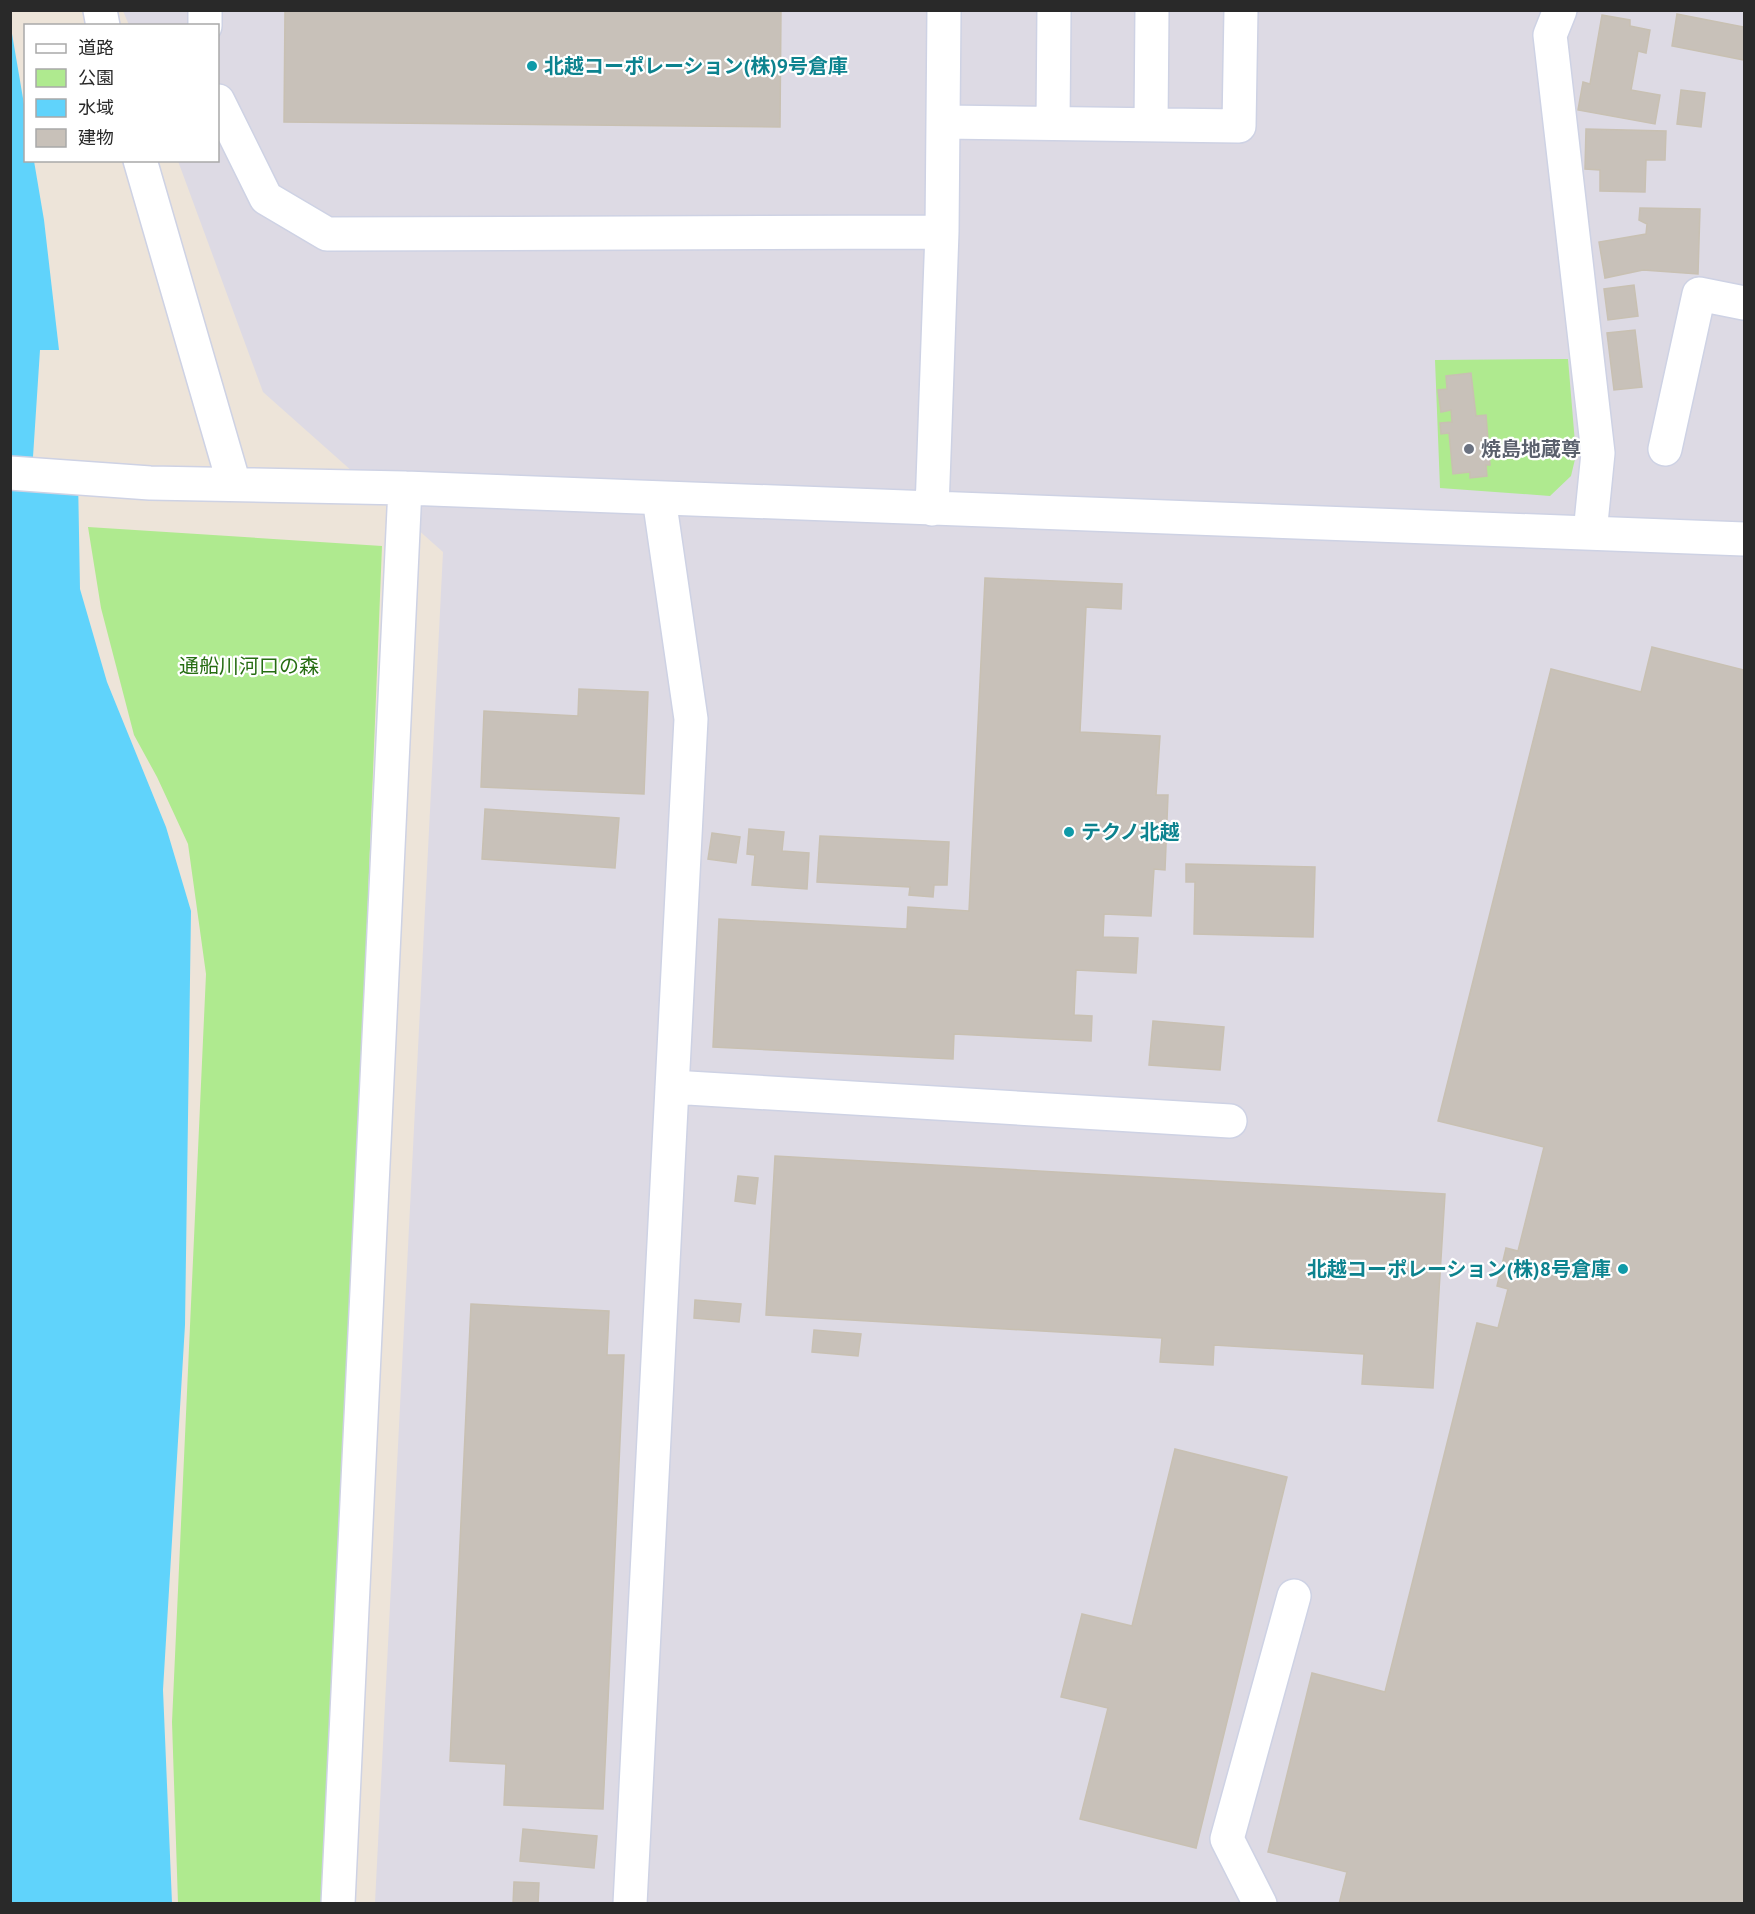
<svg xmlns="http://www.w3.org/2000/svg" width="1755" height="1914" font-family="'PT Sans','Noto Sans JP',sans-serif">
	<rect width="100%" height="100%" fill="#ede4d9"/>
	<path fill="#dddae4" d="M123 11H1744V1903H375L443 552 263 392 178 161 218 160V26L129 25Z"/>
	<path fill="#afea8f" d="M1568 359 1576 455 1571 476 1550 496 1440 488 1435 360Z
		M88 527 382 546 328 1903H178L172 1722 206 974 188 844 157 777 134 735 101 608Z"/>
	<path fill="#60d3fb" d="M10 22 25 110 26 160 34 161 44 220 59 350H40L32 472 78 477 80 589 107 682 166 827 191 911 185 1325 163 1690 172 1903H11Z"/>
	<path fill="#c8c1b9" stroke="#c8c0b2" stroke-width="1.5" d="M285 10H781L780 127 284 122Z
		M1677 14 1744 27V60L1672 46Z
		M1602 15 1630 20V26L1650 30 1646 53 1638 51 1631 90 1660 95 1655 124 1578 110 1583 82 1590 84Z
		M1681 90 1705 93 1701 127 1677 124Z
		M1586 129 1666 131 1665 160H1646L1645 192 1600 191V170L1585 169Z
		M1640 208 1700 209 1698 274 1643 270 1605 278 1599 242 1646 234 1647 224 1639 220Z
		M1634 285 1638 316 1608 320 1604 289Z
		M1635 330 1642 387 1614 390 1607 333Z
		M1471 373 1476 416 1486 415 1490 465H1486L1487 476 1470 478V472L1453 474 1449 433 1441 434 1440 423 1452 422 1451 410 1441 412 1438 390 1447 389 1446 376Z
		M985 578 1122 584 1121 609 1086 607 1080 732 1160 736 1156 795H1168L1165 870 1154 869 1151 916 1104 914 1103 937 1138 938 1136 973 1076 970 1074 1015 1092 1016 1091 1041 954 1034 953 1059 713 1047 719 919 907 929 908 907 969 911Z
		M1652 647 1744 670V1904H1339L1347 1872 1268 1852 1312 1673 1385 1692 1477 1323 1498 1328 1508 1289 1497 1286 1506 1248 1518 1251 1544 1147 1438 1121 1551 669 1641 692Z
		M579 689 648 692 644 794 481 787 484 711 578 716Z
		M485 809 619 818 615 868 482 859Z
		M749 829 784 832 782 851 809 853 807 889 752 885 755 855 747 854Z
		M712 833 740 837 736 863 708 859Z
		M820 836 949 842 947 885H934L933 897 909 895 910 887 817 882Z
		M1186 864 1315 867 1313 937 1194 934 1195 882H1186Z
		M1153 1021 1224 1027 1220 1070 1149 1065Z
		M775 1156 1445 1194 1433 1388 1362 1384 1364 1354 1214 1345 1213 1365 1160 1362 1162 1338 766 1315Z
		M738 1176 758 1178 755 1204 735 1201Z
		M695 1300 741 1304 739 1322 694 1318Z
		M471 1304 609 1311 607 1355H624L603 1809 504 1805 506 1764 450 1761Z
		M814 1330 861 1334 858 1356 812 1352Z
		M1175 1449 1287 1477 1196 1848 1080 1819 1108 1708 1061 1697 1082 1614 1132 1626Z
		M523 1829 597 1836 594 1868 520 1861Z
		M514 1882 539 1883 538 1904H513Z"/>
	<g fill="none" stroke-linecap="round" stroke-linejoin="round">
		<defs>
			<path id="minor" d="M100 10 103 26
				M205 10V26
				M1560 10 1550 35 1598 453 1590 533
				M218 101 266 198 327 234 942 232 944 10
				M943 122 1239 126 1241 10
				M1053 123 1054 10
				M1151 125 1152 10
				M140 160 234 484
				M1665 449 1699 294 1744 303
				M10 473 150 483 405 488 1744 539
				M932 509 942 232
				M672 1087 1230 1121
				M338 1904 405 488
				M630 1904 691 719 659 498
				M1260 1904 1227 1839 1294 1596"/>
		</defs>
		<use href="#minor" stroke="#ced2e4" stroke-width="36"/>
		<use href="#minor" stroke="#fff" stroke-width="33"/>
	</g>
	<g fill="#0f9aa8" stroke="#fff" stroke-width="2">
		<circle cx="532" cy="66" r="6"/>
		<circle cx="1069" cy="832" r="6"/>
		<circle cx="1623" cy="1269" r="6"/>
	</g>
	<circle fill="#6b7280" stroke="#fff" stroke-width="2" cx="1469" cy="449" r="6"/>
	<g text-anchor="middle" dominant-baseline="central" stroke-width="4.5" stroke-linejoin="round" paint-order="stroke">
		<g font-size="20" font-weight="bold" fill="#0d838f" stroke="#fff" text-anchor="start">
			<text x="544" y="66">北越コーポレーション(株)9号倉庫</text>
			<text x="1081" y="832">テクノ北越</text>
			<text x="1611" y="1269" text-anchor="end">北越コーポレーション(株)8号倉庫</text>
		</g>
		<g font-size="20" font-weight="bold" fill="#5b616d" stroke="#fff" text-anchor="start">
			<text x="1481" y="449">焼島地蔵尊</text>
		</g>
		<g font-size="20" fill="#266d12" stroke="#fff">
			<text x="249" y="666">通船川河口の森</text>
		</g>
	</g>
	<rect width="1755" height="1914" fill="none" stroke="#292929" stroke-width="24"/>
	<rect x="24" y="24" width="195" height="138" fill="#ffffff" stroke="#a9a9a9" stroke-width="1.5"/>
	<rect x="36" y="44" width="30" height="9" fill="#ffffff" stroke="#a9a9a9" stroke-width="1.5"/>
	<text x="78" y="54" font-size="18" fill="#292929">道路</text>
	<rect x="36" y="69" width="30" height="18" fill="#afea8f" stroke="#a9a9a9" stroke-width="1.5"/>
	<text x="78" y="84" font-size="18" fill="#292929">公園</text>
	<rect x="36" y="99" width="30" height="18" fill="#60d3fb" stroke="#a9a9a9" stroke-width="1.5"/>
	<text x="78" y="114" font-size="18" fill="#292929">水域</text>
	<rect x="36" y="129" width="30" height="18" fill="#c8c1b9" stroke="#a9a9a9" stroke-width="1.5"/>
	<text x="78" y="144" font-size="18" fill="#292929">建物</text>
</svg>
